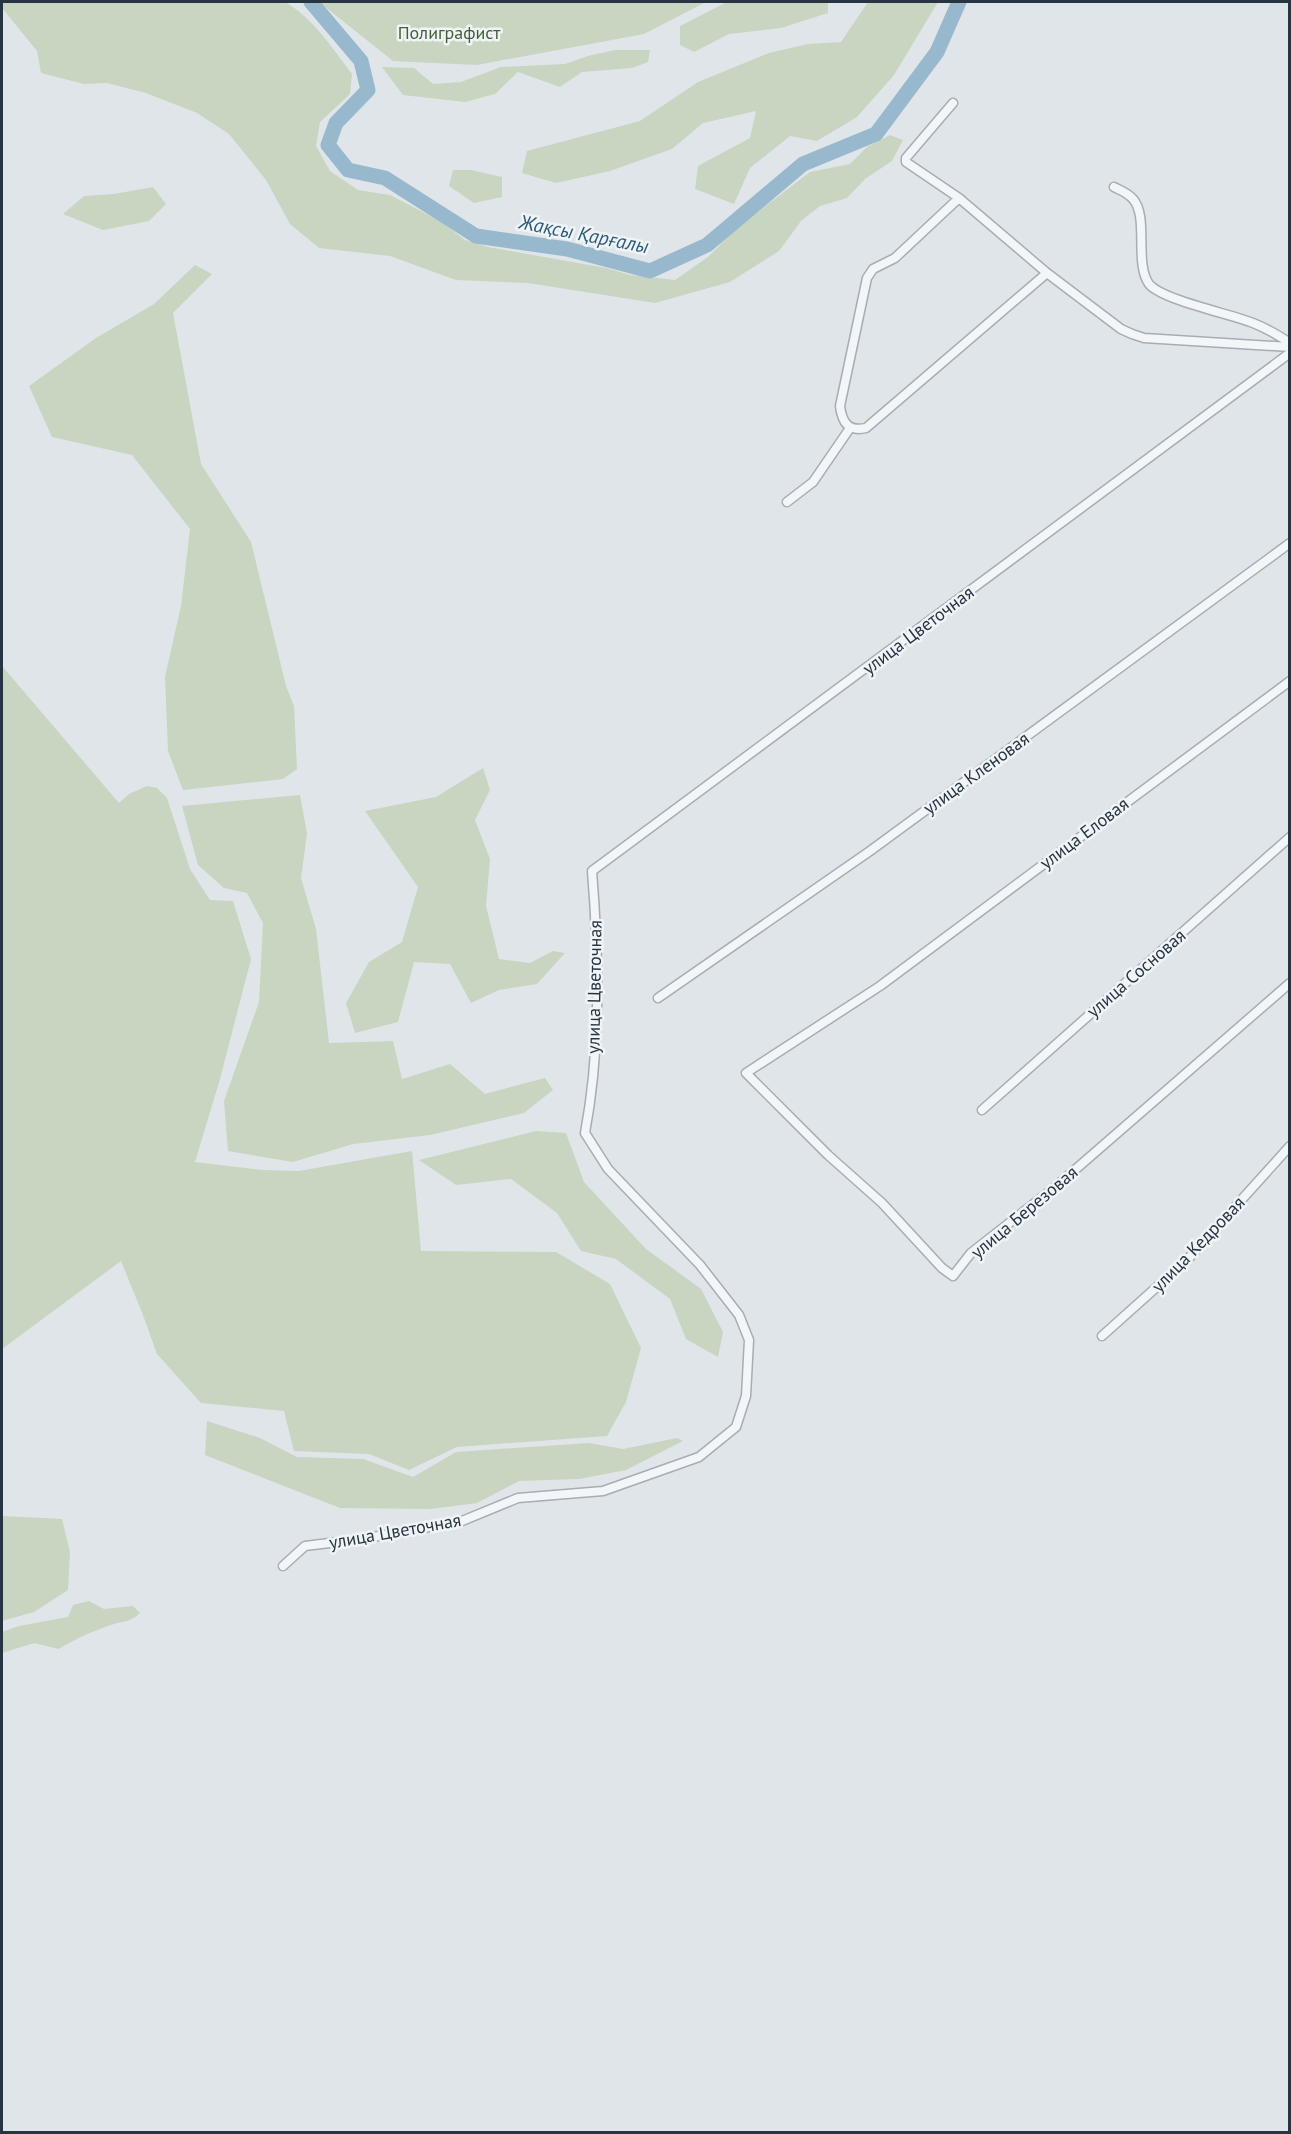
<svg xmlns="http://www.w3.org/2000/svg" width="1291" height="2134" font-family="'PT Sans',sans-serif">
	<rect width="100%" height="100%" fill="#e0e5ea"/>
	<path fill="#c8d5c0" d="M2 2H285C311 16 334 50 352 74L350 94 320 122 316 146 330 171 358 190 390 195 440 221 465 240 488 247 606 268 630 275 675 280 708 257 738 227 810 172 850 164 867 147 890 135 903 140 892 161 865 179 847 198 820 206 801 221 779 251 730 282 655 303 528 283 456 280 390 256 319 248 290 224 266 180 229 134 197 113 146 93 107 83 84 84 41 73 37 51 2 8Z
		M319 2H706L644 34 477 65 393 61Z
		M727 2H828V13L781 28 729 34 694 52 680 45V26Z
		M868 2H938L894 75 857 117 817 141 790 136 750 168 734 204 695 189 698 166 750 138 756 111 703 123 672 149 610 171 556 183 522 173 527 151 640 121 698 82 769 53 808 44 841 42Z
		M615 50H650L648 62 632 68 582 72 560 87 518 72 495 94 465 102 403 95 382 67 414 68 433 84 461 82 501 67 565 64 588 56Z
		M453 170H471L502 177V197L474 203 449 186Z
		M153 187 166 204 149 221 103 230 63 214 84 196 114 194Z
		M195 265 212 274 173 313 201 464 251 542 286 686 294 706 297 769 283 779 183 790 168 751 165 677 181 606 190 529 132 455 52 437 29 386 96 338 154 304Z
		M2 666 119 803 129 794 147 786 157 788 167 798 190 869 210 900 233 901 251 959 220 1079 195 1162 263 1170 299 1171 412 1151 421 1251 556 1252 610 1284 641 1348 626 1402 607 1436 457 1447 409 1470 369 1454 294 1451 284 1411 201 1403 157 1354 143 1315 121 1261 2 1349Z
		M483 768 490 790 475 820 490 859 486 906 499 959 530 963 553 951 565 953 537 984 499 990 471 1003 450 964 414 962 398 1022 355 1033 346 1003 369 962 402 942 418 887 365 811 436 797Z
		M300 795 307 834 301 878 316 929 329 1043 393 1041 402 1079 450 1064 485 1094 545 1078 553 1090 524 1113 430 1135 353 1144 293 1162 228 1151 224 1101 259 1002 263 923 247 893 224 888 198 865 182 806Z
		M536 1131 566 1133 584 1182 646 1249 701 1289 723 1332 718 1357 686 1339 670 1299 616 1259 581 1251 557 1213 511 1179 456 1185 419 1160Z
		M207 1421 260 1438 297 1457 363 1459 413 1477 456 1452 589 1443 623 1449 677 1438 683 1441 626 1470 579 1479 519 1481 477 1503 431 1509 340 1508 205 1455Z
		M2 1516 62 1519 70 1552 68 1590 34 1612 2 1621Z
		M89 1601 104 1609 133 1606 140 1613C127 1624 125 1620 111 1625 93 1631 75 1639 59 1649L34 1643 2 1653V1632L19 1626 68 1617 73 1605Z"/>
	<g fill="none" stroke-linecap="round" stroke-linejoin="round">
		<path stroke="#98b9cd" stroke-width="15" d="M311 2 361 61 368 90 336 123 328 145 348 170 385 178 476 236 567 249 650 271 707 245 803 164 876 134 937 52 959 2"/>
		<defs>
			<path id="minor" d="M953 103 906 158V162L959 198 1047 273 1121 329 1132 334 1144 338 1290 347
				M1114 187C1120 190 1128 193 1133 199 1149 217 1134 263 1149 284 1162 300 1231 314 1253 323 1266 328 1278 335 1290 343
				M959 198 895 258 873 269 867 278 840 406C842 422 848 432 866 428L1047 273
				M787 502 813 482 850 428
				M1290 681 880 986 746 1073 828 1155 882 1203 942 1268 953 1276 971 1253 1054 1188 1290 983
				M658 998 870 851 1290 543
				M982 1110 1290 837
				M1102 1336 1188 1259 1290 1146
				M283 1566 305 1546 362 1539 462 1521 518 1498 603 1491 699 1457 736 1427 746 1396 749 1340 739 1315 700 1265 608 1169 585 1133C601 1048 599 957 592 871L1290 353"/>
		</defs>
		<use href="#minor" stroke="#a5adb5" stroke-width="11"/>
		<use href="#minor" stroke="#f3f6f8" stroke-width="8"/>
	</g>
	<g text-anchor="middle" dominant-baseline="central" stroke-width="5" stroke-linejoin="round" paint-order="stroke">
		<g font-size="18" fill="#426033" stroke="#f0f4f7">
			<text x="449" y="32">Полиграфист</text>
		</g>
		<g font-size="18" fill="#273543" stroke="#f0f4f7">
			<text transform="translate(918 630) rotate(-37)">улица Цветочная</text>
			<text transform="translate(976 773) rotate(-36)">улица Кленовая</text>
			<text transform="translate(1084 833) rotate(-37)">улица Еловая</text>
			<text transform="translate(1136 973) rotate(-41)">улица Сосновая</text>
			<text transform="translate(594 987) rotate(-89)">улица Цветочная</text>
			<text transform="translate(1024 1212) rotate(-40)">улица Березовая</text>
			<text transform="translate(1198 1244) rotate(-46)">улица Кедровая</text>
			<text transform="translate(395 1531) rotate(-10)">улица Цветочная</text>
		</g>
		<g font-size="20" font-style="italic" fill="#2e5b7a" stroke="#f0f4f7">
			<text transform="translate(584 234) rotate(11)">Жақсы Қарғалы</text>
		</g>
	</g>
	<rect width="1291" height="2134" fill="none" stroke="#273543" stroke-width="6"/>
</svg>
